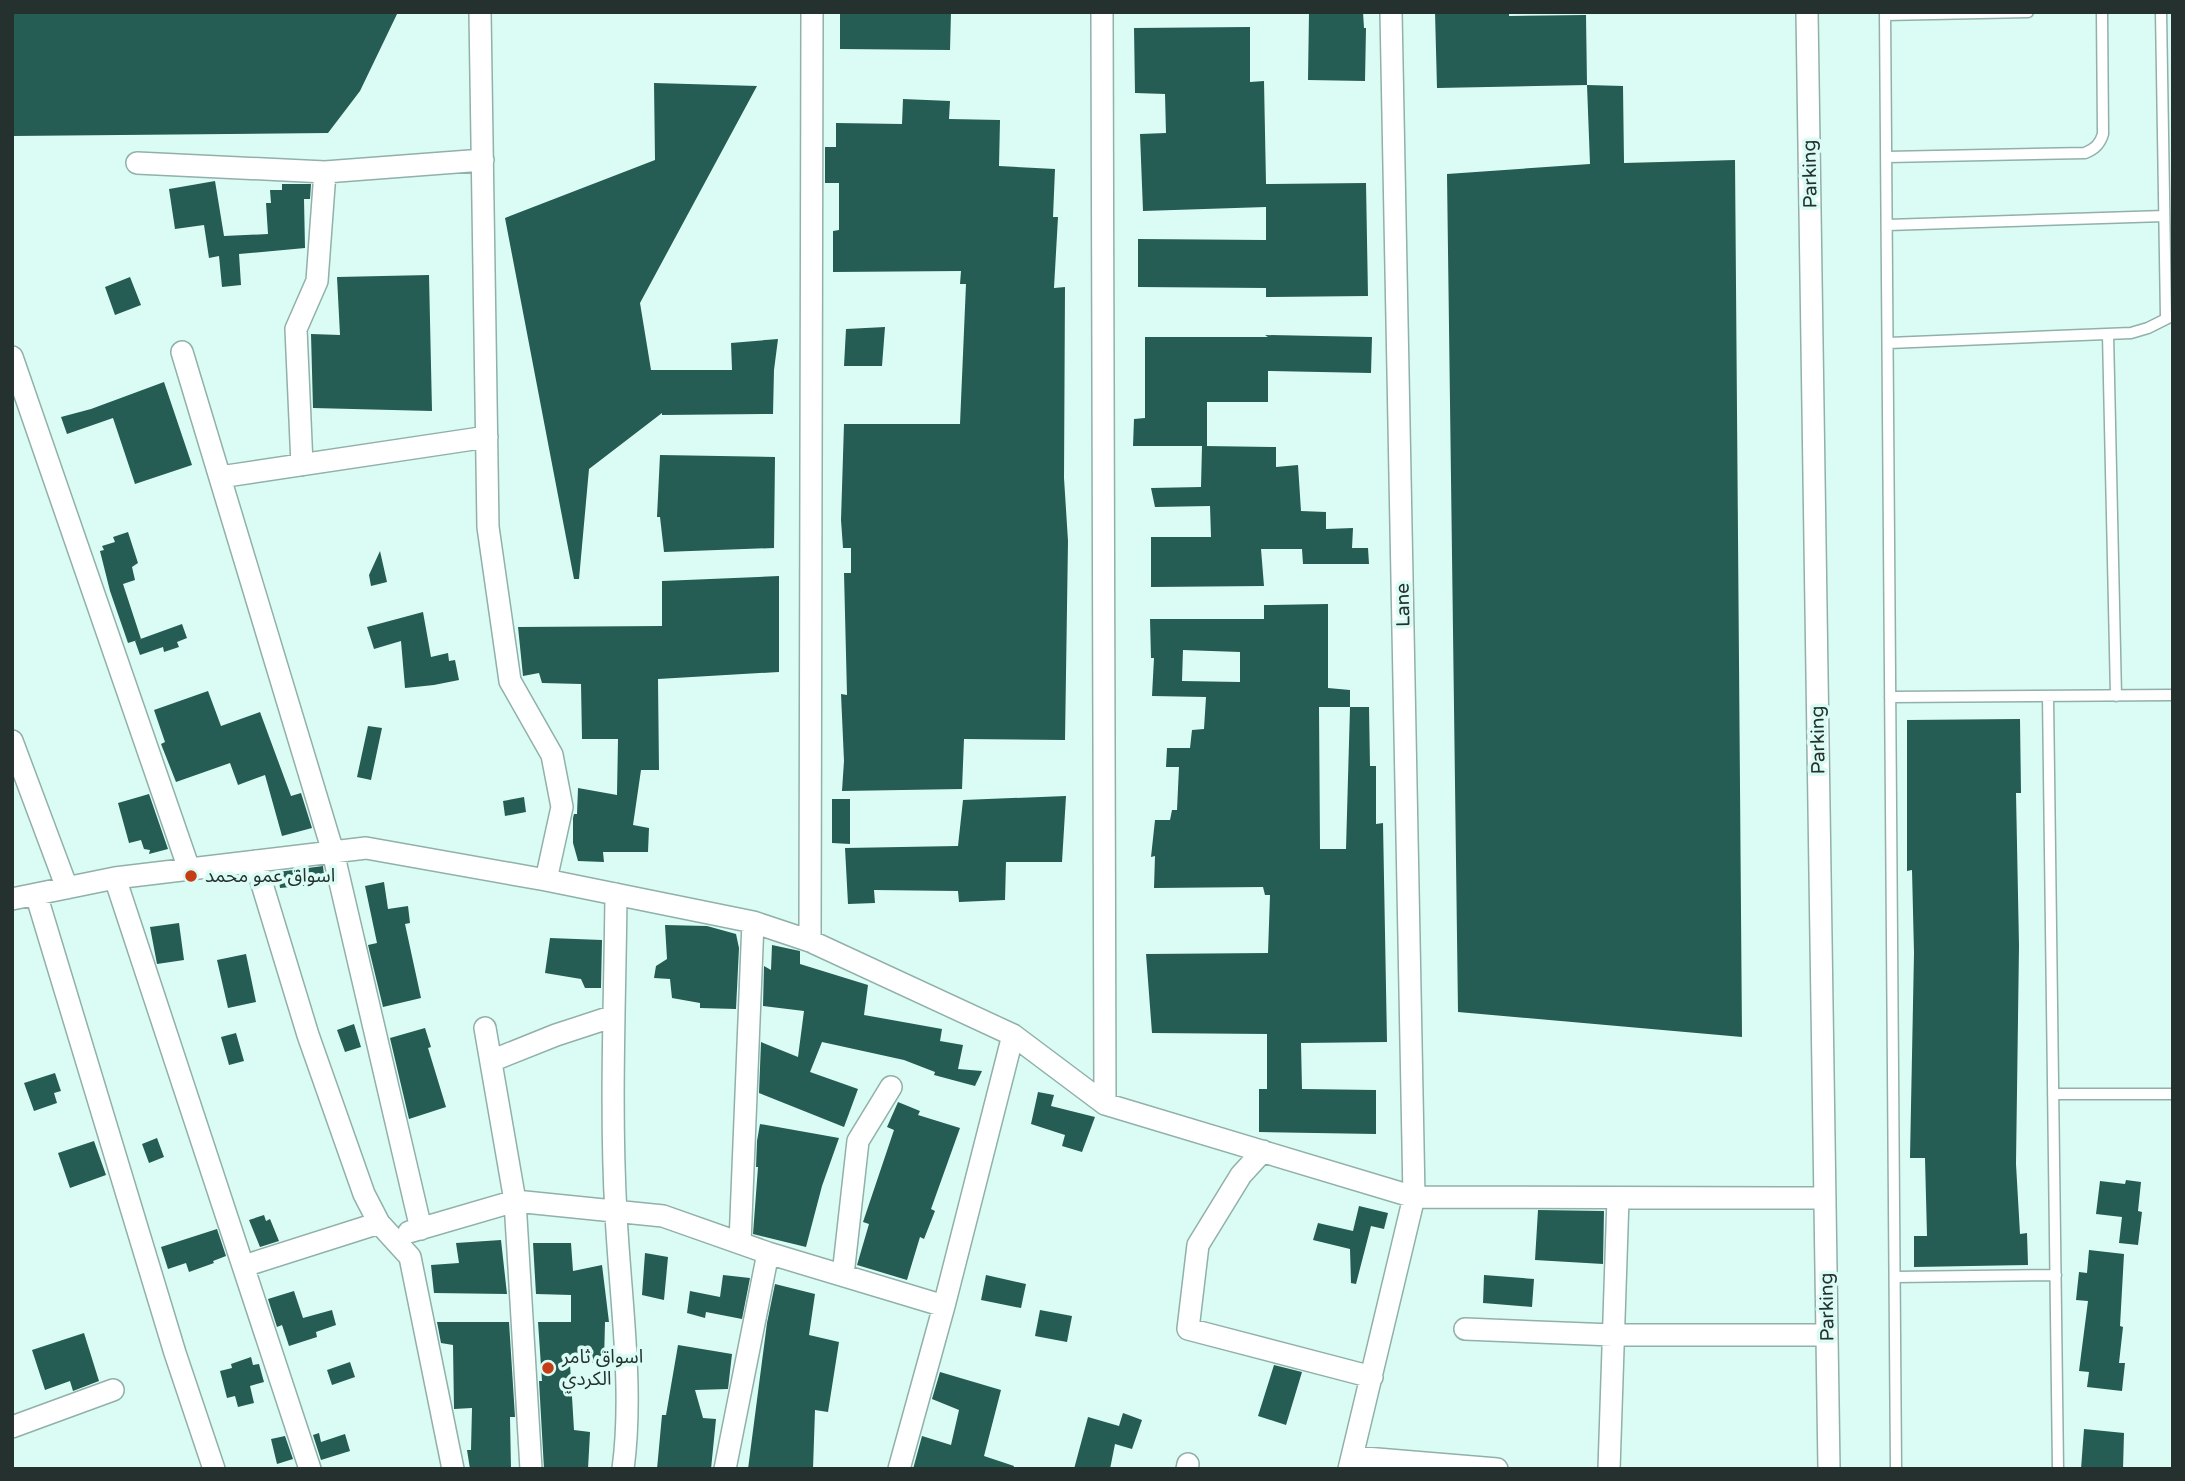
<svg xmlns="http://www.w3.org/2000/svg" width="2185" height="1481" font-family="'Varela Round','Noto Sans Arabic',sans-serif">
	<rect width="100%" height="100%" fill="#dbfcf5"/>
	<path fill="#255c53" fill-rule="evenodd" d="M12 12H398L360 91 328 133 12 136Z
		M840 12H951L950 50 840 49Z
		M1309 12H1363L1364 28H1366L1365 81 1308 80Z
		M1435 12H1509V16L1586 15 1587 85 1437 88Z
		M1250 27V82L1264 81 1266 184 1366 183 1368 296 1266 297V288L1138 287V239L1266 240V207L1143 211 1140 134 1166 133 1165 94 1135 93 1134 28Z
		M654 83 757 86 640 303 651 370H732L731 343 778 339 774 370 773 414 662 415V413L589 469 579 579H574L505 218 655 160Z
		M1587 85 1623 86 1624 163 1735 160 1742 1037 1458 1012 1447 174 1590 164Z
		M903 99 950 101 949 119 1000 120 999 166 1055 169 1053 217H1058L1054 288 1065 287 1064 478 1068 541 1065 740 964 739 962 789 842 791 844 761 841 694 847 695 844 573H851V548H843L841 520 844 424H960L966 284H960L961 271 833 272V231L839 230V183H825V147H836V123L902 124Z
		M215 181 224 236 268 234 266 203H271L270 190H282V184H311L310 199H304L305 248 239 254 241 285 222 287 219 256 209 258 204 225 175 229 169 189Z
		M429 275 432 411 313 408 311 334 340 335 337 277Z
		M130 277 141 305 115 315 105 287Z
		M885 327 882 366H844L846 329Z
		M1265 335 1372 337 1371 373 1268 371V402H1207V446H1204L1276 447V467L1298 465 1301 511 1326 512V529L1353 528 1352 548H1368L1369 564H1303L1302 549H1261L1264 586 1151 587V537H1211L1210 506 1155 507 1151 488 1201 487 1202 446H1133L1134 419 1145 418V337H1268Z
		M164 382 192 465 135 484 113 418 67 434 61 417 91 409Z
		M660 455 775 457 774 548 664 552 660 517H657Z
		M128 532 138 563 132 567 135 580 123 584 141 639 128 643 110 591 100 551 104 550 102 546 115 542 113 537Z
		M380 551 387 582 371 586 369 575Z
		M779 576V672L658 679 659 770H641L633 825 649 828 648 852H603L604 862 578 861 573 843V818L574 814H577L578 788 617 795 618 739H582L581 684 542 683 539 673 523 676 518 627 662 626V581Z
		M1328 604V688L1350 690V707H1369L1370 766H1376V824L1383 823 1387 1042 1301 1043 1302 1089 1376 1090V1134L1259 1132V1089H1267V1034L1152 1033 1146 954 1268 953 1270 895H1265L1263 887 1154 888 1155 856 1151 857 1155 820H1170L1172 810H1177L1179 767H1166L1167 748H1190L1192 730 1204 729 1206 697 1152 696 1154 658H1151L1150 619H1264V605ZM1183 650 1240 652V682L1182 681ZM1319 707H1350L1346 849H1320Z
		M423 612 431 657 448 653 449 661 455 660 459 680 434 685 405 688 401 641 374 649 367 627Z
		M182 624 187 638 177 642 179 647 164 652 163 647 140 655 135 641Z
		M208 691 221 726 260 712 291 796 301 793 312 828 282 836 265 775 238 785 230 763 176 782 161 744 165 742 154 710Z
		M2020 719 2021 793H2016L2019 946 2016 1164 2020 1234 2027 1233 2028 1265 1914 1267V1236H1927L1925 1158H1910L1914 953 1912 870 1907 871V720Z
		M368 726 382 728 371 780 357 777Z
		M149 794 168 849 149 854 150 850 144 849 141 840 129 843 118 803Z
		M1066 796 1062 862H1006L1005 900 959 902 958 891 874 890 875 903 848 904 845 848 958 846 963 800Z
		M524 797 526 812 505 816 503 801Z
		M832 799H850V844L832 843Z
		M323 866 325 884 280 888 278 872Z
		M384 882 388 909 408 906 410 923 405 924 421 998 383 1007 368 945 377 943 365 886Z
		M179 923 184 960 157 964 150 927Z
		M665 925 707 926 736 934 739 948 736 1009 700 1008V1003L672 998 670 979 654 978 656 966 667 959Z
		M550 938 602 940 601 988H585L581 979 545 973Z
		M772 945 800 951V964L868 985 864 1015 942 1029 940 1041 963 1045 958 1069 982 1071 975 1086 934 1075 935 1072 904 1060 822 1042 810 1072 858 1089 844 1127 759 1093 761 1042 798 1057 804 1011 763 1006 764 966 771 970Z
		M246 954 256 1002 228 1008 217 960Z
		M354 1024 361 1047 345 1052 337 1030Z
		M425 1028 431 1047 428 1048 446 1107 409 1119 390 1038Z
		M236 1033 244 1061 229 1065 221 1037Z
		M55 1073 61 1091 54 1093 57 1103 34 1111 24 1083Z
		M1038 1092 1054 1095 1051 1106 1095 1117 1082 1152 1062 1146 1065 1135 1031 1124Z
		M898 1102 920 1111 918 1115 960 1128 931 1209 935 1211 924 1239 920 1237 907 1280 857 1265 869 1224 863 1222 894 1130 887 1127Z
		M760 1124 839 1138 822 1186 806 1247 753 1234 758 1167H756L757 1141Z
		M157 1138 164 1157 149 1163 142 1144Z
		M94 1141 106 1175 70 1188 58 1153Z
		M2126 1180 2141 1182 2138 1211 2142 1212 2138 1245 2119 1243 2122 1217 2096 1214 2100 1181 2125 1184Z
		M1359 1206 1388 1213 1384 1229 1371 1226 1356 1284 1351 1283 1350 1249 1313 1240 1318 1223 1353 1231Z
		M1538 1210 1604 1211 1603 1264 1535 1260Z
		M264 1215 266 1221 270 1219 279 1241 260 1247 249 1220Z
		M217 1229 226 1256 213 1261 214 1263 189 1272 186 1263 168 1269 161 1247Z
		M501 1240 507 1294 434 1293 431 1265 459 1263 456 1243Z
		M533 1243H571L573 1271 602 1265 609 1322H605L604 1362 570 1364 574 1430 590 1432 588 1469H544L539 1381H542L538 1322H571V1295L536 1294Z
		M2089 1250 2124 1254 2120 1326 2123 1327 2119 1363H2125L2122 1391 2087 1387 2089 1372 2079 1371 2088 1301 2076 1300 2079 1272 2087 1273Z
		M645 1253 668 1257 664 1300 642 1295Z
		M723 1275 750 1278 742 1319 706 1312 705 1318 687 1313 690 1291 720 1297Z
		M986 1275 1026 1284 1021 1308 981 1300Z
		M1484 1275 1534 1279 1532 1307 1483 1303Z
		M775 1284 815 1294 809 1335 839 1342 828 1412 815 1410 813 1469H748L767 1323Z
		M294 1291 303 1318 332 1310 336 1325 316 1332 317 1337 289 1346 282 1325 277 1327 268 1299Z
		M1040 1310 1072 1316 1067 1342 1035 1336Z
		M437 1322H509L515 1417H510L511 1469H470L467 1450H471L472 1408 454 1409 453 1345 441 1343Z
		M84 1333 99 1381 73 1391 70 1381 45 1390 32 1350Z
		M678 1345 732 1354 728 1389 695 1390 703 1418 716 1419 711 1469H657L662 1415H666Z
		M251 1357 253 1365 259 1364 264 1382 250 1386 254 1403 238 1407 235 1396 227 1398 220 1371 232 1368 231 1364Z
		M350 1362 355 1377 332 1385 327 1370Z
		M1274 1365 1302 1372 1286 1425 1258 1416Z
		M940 1372 1001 1390 984 1456 1014 1466 1013 1469H913L922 1436 951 1445 959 1410 932 1399Z
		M1123 1413 1142 1420 1132 1449 1115 1444 1110 1469H1074L1088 1417 1119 1426Z
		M2084 1429 2124 1433 2123 1469H2081Z
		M319 1433 321 1442 345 1434 350 1451 321 1460 313 1435Z
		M285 1436 293 1459 277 1464 271 1439Z"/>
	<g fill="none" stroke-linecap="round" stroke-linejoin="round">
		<defs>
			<path id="service" d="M1885 12 1896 1469
				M2161 12 2166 318
				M1885 15 2028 12
				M1887 157 2085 153C2095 149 2100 144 2103 134L2102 12
				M1888 225 2164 216
				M2108 334 2116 696
				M1889 343 2131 333 2148 328 2170 317
				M2048 696 2058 1469
				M1890 697 2173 695
				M2053 1094H2173
				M1895 1277 2056 1275"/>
			<path id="minor" d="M480 12 488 527 510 681 552 755 562 807 546 880
				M1102 12 1105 1104
				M1807 12 1829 1469
				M137 163 325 172 483 160
				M182 352 333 852 421 1229
				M12 357 189 869
				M302 465 296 329 317 281 325 172
				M220 477 487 437
				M12 741 67 888
				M255 861 308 1035 364 1194 379 1223 410 1257 453 1469
				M115 878 310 1469
				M36 894 175 1353 214 1469
				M616 894C615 1000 610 1108 616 1214 620 1296 634 1388 623 1469
				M12 899 115 878 366 848 546 880 753 922 810 941 1013 1035 1105 1104 1414 1197 1825 1198
				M810 941 812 12
				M485 1028 515 1201 531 1469
				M491 1061 556 1035 614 1016
				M1263 1151 1241 1175 1198 1245 1188 1329 1372 1377
				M409 1232 515 1201 663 1216 768 1253 944 1306
				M740 1243 753 922
				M244 1266 379 1223
				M843 1275 858 1141 891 1087
				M1465 1329 1613 1335H1827
				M12 1427 113 1390
				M1353 1457 1497 1469
				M725 1469 768 1253
				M899 1469 944 1306 1013 1035
				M1187 1469 1188 1464
				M1349 1469 1414 1197 1391 12
				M1609 1469 1618 1198"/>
		</defs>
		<use href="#service" stroke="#90b0a9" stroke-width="13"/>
		<use href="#minor" stroke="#90b0a9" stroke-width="24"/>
		<use href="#service" stroke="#fff" stroke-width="10"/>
		<use href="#minor" stroke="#fff" stroke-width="21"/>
	</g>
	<g fill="#c53c15" stroke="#dbfcf5" stroke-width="2.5">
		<circle cx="191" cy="876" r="7"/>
		<circle cx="548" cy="1368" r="7"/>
	</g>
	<g text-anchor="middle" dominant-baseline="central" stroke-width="7" stroke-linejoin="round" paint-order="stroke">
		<g font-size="19" fill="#24312e" stroke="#dbfcf5">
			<text transform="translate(1810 174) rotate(-91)">Parking</text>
			<text transform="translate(1403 605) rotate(-91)">Lane</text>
			<text transform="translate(1818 740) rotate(-91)">Parking</text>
			<text transform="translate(1827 1307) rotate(-91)">Parking</text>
		</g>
		<g font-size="19" fill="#24312e" stroke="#dbfcf5" text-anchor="start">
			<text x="205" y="876">اسواق عمو محمد</text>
			<text x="562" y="1357">اسواق ثامر<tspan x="562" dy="22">الكردي</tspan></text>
		</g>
	</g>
	<rect width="2185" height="1481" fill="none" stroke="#24312e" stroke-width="28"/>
</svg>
